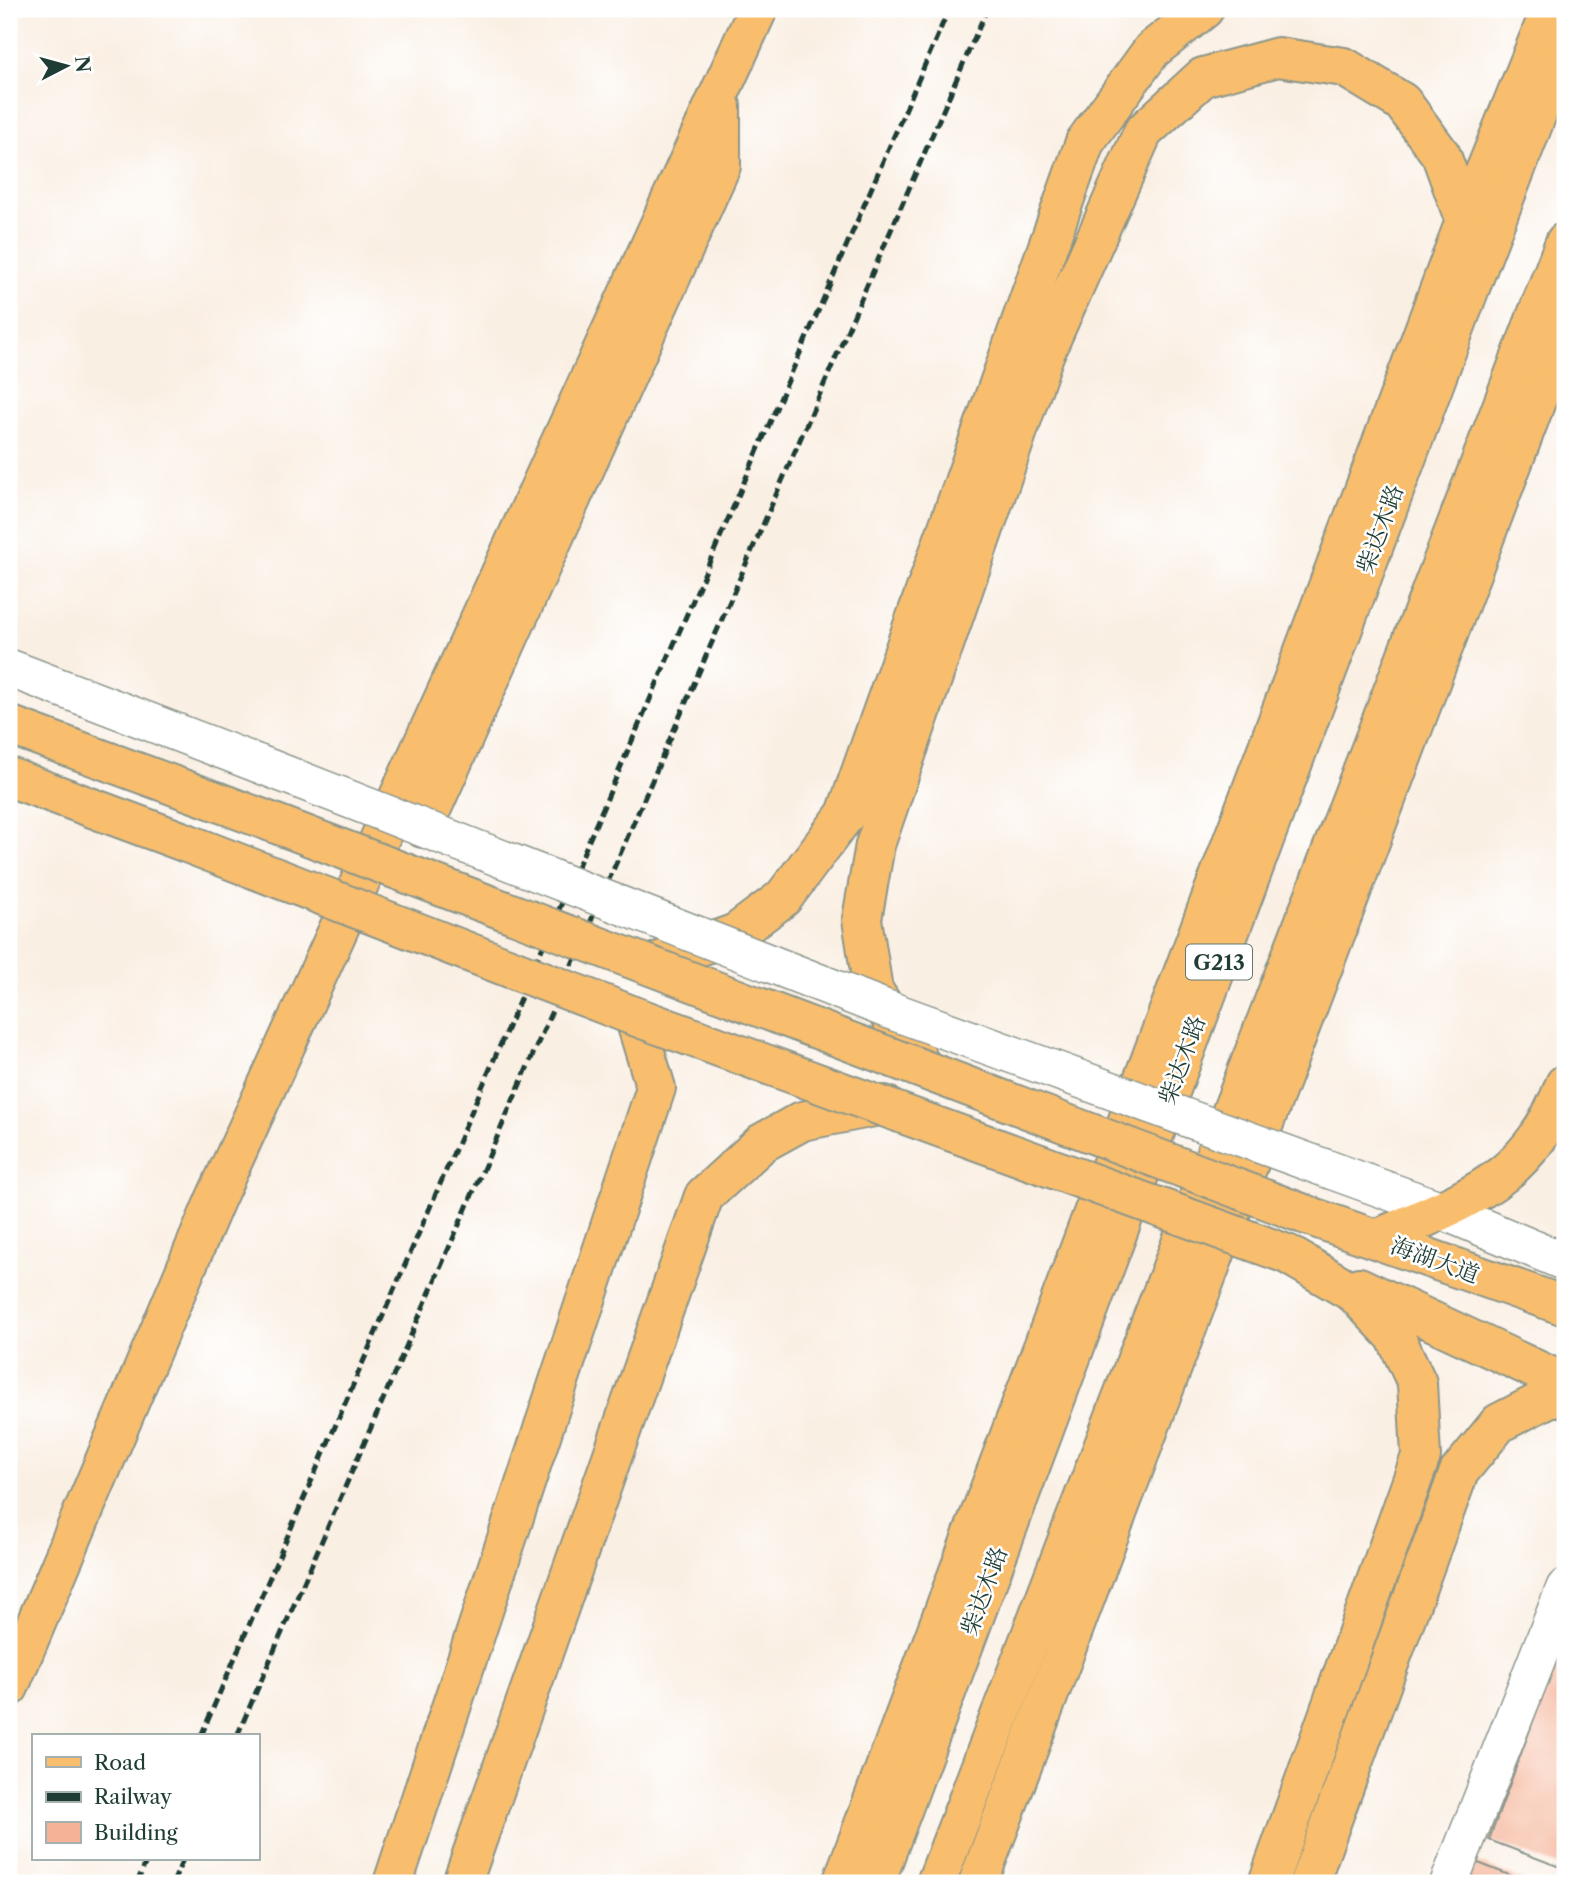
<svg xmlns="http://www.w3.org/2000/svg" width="1574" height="1892" font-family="'Libre Caslon Text','Noto Serif SC',serif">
	<rect width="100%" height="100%" fill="#fff"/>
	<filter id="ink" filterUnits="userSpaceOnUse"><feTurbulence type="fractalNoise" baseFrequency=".0143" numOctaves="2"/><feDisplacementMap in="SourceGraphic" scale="14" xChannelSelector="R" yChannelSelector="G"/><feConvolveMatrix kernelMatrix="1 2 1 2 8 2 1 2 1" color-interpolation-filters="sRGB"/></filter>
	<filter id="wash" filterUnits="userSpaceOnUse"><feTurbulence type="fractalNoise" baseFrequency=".00686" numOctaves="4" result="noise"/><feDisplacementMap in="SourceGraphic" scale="28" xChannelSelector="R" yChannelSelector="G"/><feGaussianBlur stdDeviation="1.57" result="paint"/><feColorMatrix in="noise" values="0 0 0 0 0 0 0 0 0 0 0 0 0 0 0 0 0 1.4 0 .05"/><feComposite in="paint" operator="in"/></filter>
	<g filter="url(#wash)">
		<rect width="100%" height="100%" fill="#faefe3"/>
		<g id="blocks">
			<path fill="#f5b296" d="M1565 1635V1869L1489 1840Z
				M1473 1861 1530 1883H1465Z"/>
		</g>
	</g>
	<g filter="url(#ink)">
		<use href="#blocks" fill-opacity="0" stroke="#8c968c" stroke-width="2"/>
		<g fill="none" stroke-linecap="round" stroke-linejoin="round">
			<defs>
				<path id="minor" d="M9 668 259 764
					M1325 1168 1441 1210 1565 1262
					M1449 1883 1565 1588"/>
				<path id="major" d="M9 725 213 800
					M9 777 184 842
					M423 828 721 166V106
					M649 965 736 933 783 898 846 814 1085 142 1152 50 1204 9
					M924 1069 873 990 862 919 875 845 1044 355 1143 132 1203 77 1278 57 1344 67 1402 102 1441 155 1465 221V232
					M1304 1214 1565 1306
					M1377 1239C1464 1199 1529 1183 1565 1084
					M1359 1287 1565 1383
					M9 1687 215 1200 758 9
					M393 1883 656 1088 634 1016
					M462 1883 704 1196 762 1143 802 1121 885 1105
					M842 1883 1465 221 1551 9
					M978 1883 1565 324
					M1268 1883 1421 1456 1417 1383 1395 1336 1354 1293 1287 1254
					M1309 1883 1459 1472 1499 1423 1552 1396 1565 1398"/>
				<path id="highway" d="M875 1883 1468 293 1565 41
					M936 1883 1565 242"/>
			</defs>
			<use href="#minor" stroke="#8c968c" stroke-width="40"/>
			<use href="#major" stroke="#8c968c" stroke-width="42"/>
			<use href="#highway" stroke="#8c968c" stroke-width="42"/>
			<use href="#minor" stroke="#fff" stroke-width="37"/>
			<use href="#major" stroke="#f9be6d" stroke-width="38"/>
			<use href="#highway" stroke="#f9be6d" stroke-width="38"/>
			<path stroke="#1f3d34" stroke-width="5" stroke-dasharray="10 5" stroke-linecap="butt" d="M201 1736 949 9
				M237 1736 987 9
				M137 1883 147 1859
				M173 1883 183 1859"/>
			<defs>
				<path id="minor-bridge" d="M259 764 884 1008 1325 1168"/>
				<path id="major-bridge" d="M213 800 1304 1214
					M184 842 634 1016 1287 1254"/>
			</defs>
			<use href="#minor-bridge" stroke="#8c968c" stroke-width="40" stroke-linecap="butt"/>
			<use href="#major-bridge" stroke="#8c968c" stroke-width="42" stroke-linecap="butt"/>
			<use href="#minor-bridge" stroke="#fff" stroke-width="37"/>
			<use href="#major-bridge" stroke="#f9be6d" stroke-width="38"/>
		</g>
	</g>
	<g text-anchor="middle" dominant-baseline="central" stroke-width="5" stroke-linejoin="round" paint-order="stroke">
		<rect fill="#fff" stroke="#627771" stroke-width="2" x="1186" y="944.5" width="66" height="35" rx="5"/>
		<g font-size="21" font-weight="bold" fill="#1f3d34">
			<text x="1219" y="962">G213</text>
		</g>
		<g font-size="23" fill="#1f3d34" stroke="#fff">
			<text transform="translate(1380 529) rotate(-70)">柴达木路</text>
			<text transform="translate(1182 1060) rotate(-70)">柴达木路</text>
			<text transform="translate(1435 1260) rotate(20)">海湖大道</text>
			<text transform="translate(984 1591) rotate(-70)">柴达木路</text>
		</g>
	</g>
	<rect width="1574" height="1892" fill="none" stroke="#fff" stroke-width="35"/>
	<rect x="32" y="1734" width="228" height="126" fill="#ffffff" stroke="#a5b1ae" stroke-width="2"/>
	<rect x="46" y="1757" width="35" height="10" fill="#f9be6d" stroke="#a5b1ae" stroke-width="2"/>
	<text x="94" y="1770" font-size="21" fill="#1f3d34">Road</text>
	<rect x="46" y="1792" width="35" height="10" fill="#1f3d34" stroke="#a5b1ae" stroke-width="2"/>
	<text x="94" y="1804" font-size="21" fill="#1f3d34">Railway</text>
	<rect x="46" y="1822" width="35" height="21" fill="#f5b296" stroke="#a5b1ae" stroke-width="2"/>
	<text x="94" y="1840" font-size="21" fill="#1f3d34">Building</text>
	<g transform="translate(66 66) rotate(84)" stroke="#ffffff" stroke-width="5" paint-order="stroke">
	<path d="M0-5L12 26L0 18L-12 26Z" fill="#1f3d34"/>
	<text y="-10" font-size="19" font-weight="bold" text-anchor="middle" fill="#1f3d34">N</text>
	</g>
</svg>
